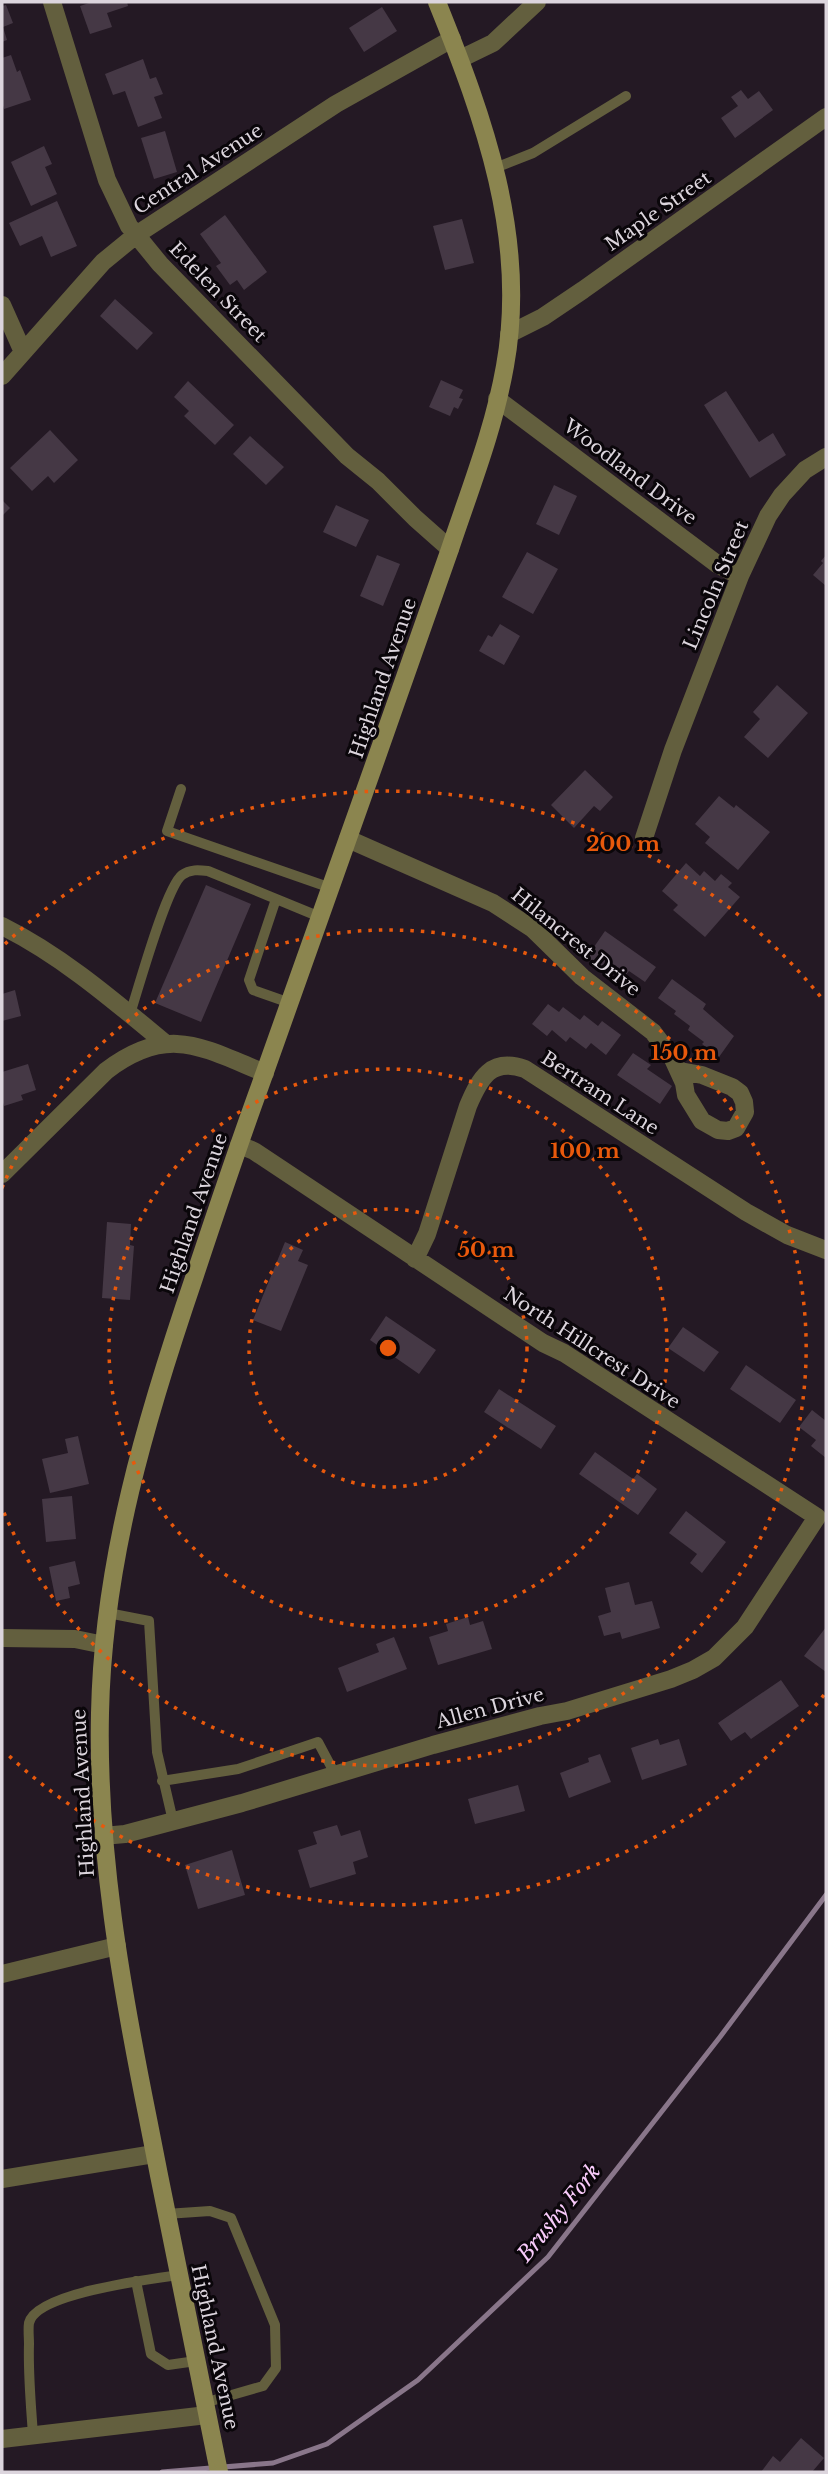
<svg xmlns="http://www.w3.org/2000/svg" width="828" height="2474" font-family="'Libre Baskerville',serif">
	<rect width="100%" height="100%" fill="#241924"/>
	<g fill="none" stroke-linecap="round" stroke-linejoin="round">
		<path stroke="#89768a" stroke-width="5" d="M162 2472 273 2463 327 2444 418 2380 548 2257 720 2037 826 1895"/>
	</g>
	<path fill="#453845" d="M92 2H127L128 6 107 13 112 27 90 34 80 6Z
		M6 5 13 23 3 27 7 40 2 42V6Z
		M382 7 397 31 364 52 349 28Z
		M11 55 17 72 20 70 31 100 4 109 2 102V58Z
		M143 59 150 79 156 77 163 94 154 97 162 118 138 127 125 91 113 95 105 74Z
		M741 90 748 99 759 91 773 110 735 138 721 118 738 106 731 97Z
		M165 131 177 172 154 179 141 138Z
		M44 146 52 164 45 167 57 194 31 206 11 162Z
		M57 201 77 246 51 257 42 236 20 246 9 223Z
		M225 215 267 272 244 290 237 280 230 285 216 266 221 263 200 234Z
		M462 219 474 263 445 270 433 226Z
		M115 299 153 333 137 350 100 316Z
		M441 380 463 390 459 398 463 399 458 409 454 407 450 416 429 407Z
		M188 381 234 425 215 445 184 416 189 411 174 397Z
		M726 391 759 442 773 433 786 455 750 478 704 405Z
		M50 430 78 460 54 483 48 476 32 491 10 468Z
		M250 436 284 467 266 485 233 454Z
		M554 485 577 496 559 535 536 524Z
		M2 500 10 508 2 516Z
		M336 505 369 520 356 547 323 532Z
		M527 552 558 569 533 614 502 597Z
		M377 555 400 564 383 606 360 596Z
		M826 555V586L813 575 823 563 821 561Z
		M500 624 520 636 504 665 479 651 488 635 492 637Z
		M777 685 808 713 768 758 744 737 760 719 753 712Z
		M585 770 613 797 600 811 594 806 574 828 551 805Z
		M719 796 734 808 736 805 770 832 738 870 705 843 710 837 695 824Z
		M686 863 700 876 704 871 715 881 721 874 732 883 728 887 740 897 705 937 673 910 678 905 662 891Z
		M206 885 251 904 201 1022 155 1003Z
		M605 931 656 967 645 982 629 971 625 976 609 965 605 970 587 957Z
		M672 979 706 1004 703 1009 734 1036 719 1057 702 1044 704 1042 688 1030 690 1026 674 1014 676 1011 658 998Z
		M15 990 21 1016 2 1021V994Z
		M548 1004 559 1012 563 1007 580 1020 584 1015 598 1026 602 1021 621 1035 606 1055 591 1043 586 1049 570 1037 566 1042 552 1030 547 1036 532 1024Z
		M633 1053 651 1065 647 1069 672 1086 660 1104 617 1075Z
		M28 1064 36 1090 21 1095 23 1100 4 1106 2 1099V1072Z
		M107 1222 131 1224 130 1245 134 1246 130 1300 102 1298Z
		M285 1242 303 1250 298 1261 308 1265 281 1331 253 1320Z
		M386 1316 436 1350 419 1374 370 1340Z
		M683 1327 719 1352 704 1372 668 1348Z
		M746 1365 796 1400 780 1423 730 1389Z
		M499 1389 556 1426 541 1449 484 1412Z
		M812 1410 826 1421V1458L811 1446 816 1440 799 1427Z
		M78 1436 89 1484 50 1493 42 1459 68 1453 65 1439Z
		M595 1452 633 1479 637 1474 657 1489 638 1515 579 1474Z
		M72 1496 76 1539 46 1542 42 1499Z
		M686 1511 726 1542 702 1573 690 1563 697 1554 669 1533Z
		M75 1561 80 1584 68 1587 70 1598 56 1601 49 1567Z
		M629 1582 635 1605 652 1601 660 1628 622 1639 620 1632 604 1636 598 1616 611 1612 605 1588Z
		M468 1617 470 1625 483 1621 492 1649 438 1665 429 1637 448 1631 446 1624Z
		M826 1627V1672L804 1656Z
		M394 1637 407 1669 347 1692 338 1668 379 1652 376 1644Z
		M781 1680 799 1706 751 1739 745 1732 731 1741 718 1723Z
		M658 1739 660 1745 679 1739 687 1765 642 1780 631 1748Z
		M600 1754 611 1782 569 1798 560 1773 589 1762 588 1758Z
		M518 1785 525 1811 475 1824 468 1799Z
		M337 1825 341 1836 360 1830 368 1857 353 1862 356 1874 310 1888 298 1850 317 1844 313 1832Z
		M232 1850 245 1895 198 1909 185 1865Z
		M801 2438 824 2458 812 2472H761L773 2456 780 2462Z"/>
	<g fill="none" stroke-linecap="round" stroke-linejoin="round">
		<path stroke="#635f3e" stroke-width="10" d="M495 168 533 153 626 96
			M181 789 167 831 331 888
			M276 899 249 980 253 990 290 1003
			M130 1014C138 990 166 887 182 875 190 869 199 870 208 871L320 917
			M108 1613 149 1621 157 1752 173 1821
			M162 1781 238 1769 318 1742 335 1774
			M166 2214 210 2211 231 2218 275 2325 276 2368 263 2386 204 2403
			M136 2281 151 2354 168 2365 196 2361
			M33 2435C31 2405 28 2375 29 2344 29 2338 28 2329 29 2323 36 2293 151 2279 179 2275"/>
		<path stroke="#635f3e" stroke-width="18" d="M52 2 107 180 129 226 160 264 347 456 378 481 415 518 450 549
			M460 59 493 43 537 2
			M2 305 23 352
			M509 334 543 317 583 290 826 117
			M2 376 103 262 136 235 336 104 452 39
			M497 399 717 564 740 576
			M644 838 673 750 740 576 768 516 782 495 805 470 826 457
			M348 839 493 903 533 929 582 977 653 1032 673 1059 684 1083 686 1095 702 1121 718 1130 728 1131 736 1128 745 1112 744 1102 740 1093 732 1087 702 1075 680 1071
			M2 926C62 956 113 1000 165 1043
			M2 1174 106 1071C168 1024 201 1047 265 1073
			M415 1259 427 1234 468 1106C480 1078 491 1057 525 1069L746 1212 787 1235 826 1250
			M2 1638 75 1639 104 1645
			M103 1836 125 1834 242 1803 433 1745 540 1716 567 1711 671 1679 693 1670 714 1658 745 1627 817 1517 564 1353 543 1343 254 1151 239 1145
			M2 1974 117 1946
			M2 2179 154 2154
			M2 2439 207 2415"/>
		<path stroke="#8b854f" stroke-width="18" d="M219 2472C195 2355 171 2237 148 2119 121 1985 97 1850 100 1713 103 1562 146 1418 195 1275 216 1212 237 1149 260 1086 324 908 387 728 450 549 470 489 494 429 505 366 528 239 484 118 437 2"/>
	</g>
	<g fill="none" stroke="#e8590c" stroke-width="3.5" stroke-dasharray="3.5 7">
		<circle cx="388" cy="1348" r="139"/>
		<circle cx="388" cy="1348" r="279"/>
		<path d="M2 1188A418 418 0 1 1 2 1508"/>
		<path d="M824 1695A557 557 0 0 1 5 1752M5 944A557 557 0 0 1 824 1001"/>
	</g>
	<g text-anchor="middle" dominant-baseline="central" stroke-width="6" stroke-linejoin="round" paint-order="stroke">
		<g font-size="19" fill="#dcd5dd" stroke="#0a060a">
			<text transform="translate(198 169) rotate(-33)">Central Avenue</text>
			<text transform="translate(658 211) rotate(-35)">Maple Street</text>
			<text transform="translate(218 292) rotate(46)">Edelen Street</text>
			<text transform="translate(630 472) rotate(37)">Woodland Drive</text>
			<text transform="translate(716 585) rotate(-67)">Lincoln Street</text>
			<text transform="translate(383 678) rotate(-71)">Highland Avenue</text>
			<text transform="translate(576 942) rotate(39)">Hilancrest Drive</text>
			<text transform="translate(600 1093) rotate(33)">Bertram Lane</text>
			<text transform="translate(194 1213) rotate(-71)">Highland Avenue</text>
			<text transform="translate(592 1348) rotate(33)">North Hillcrest Drive</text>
			<text transform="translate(490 1708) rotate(-15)">Allen Drive</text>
			<text transform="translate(83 1793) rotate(-93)">Highland Avenue</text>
			<text transform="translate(215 2347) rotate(78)">Highland Avenue</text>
		</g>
		<g font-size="21" font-style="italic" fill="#f9cbfb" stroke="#0a060a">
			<text transform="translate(559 2213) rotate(-51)">Brushy Fork</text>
		</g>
	</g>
	<circle cx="388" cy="1348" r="10" fill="#e8590c" stroke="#0a060a" stroke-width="3.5"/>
	<g font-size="21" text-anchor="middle" font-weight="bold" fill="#e8590c" stroke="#0a060a" stroke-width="6" stroke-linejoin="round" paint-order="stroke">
		<text x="623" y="851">200 m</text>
		<text x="684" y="1060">150 m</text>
		<text x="585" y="1158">100 m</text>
		<text x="486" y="1257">50 m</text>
	</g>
	<rect width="828" height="2474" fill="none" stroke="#dcd5dd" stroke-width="7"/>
</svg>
